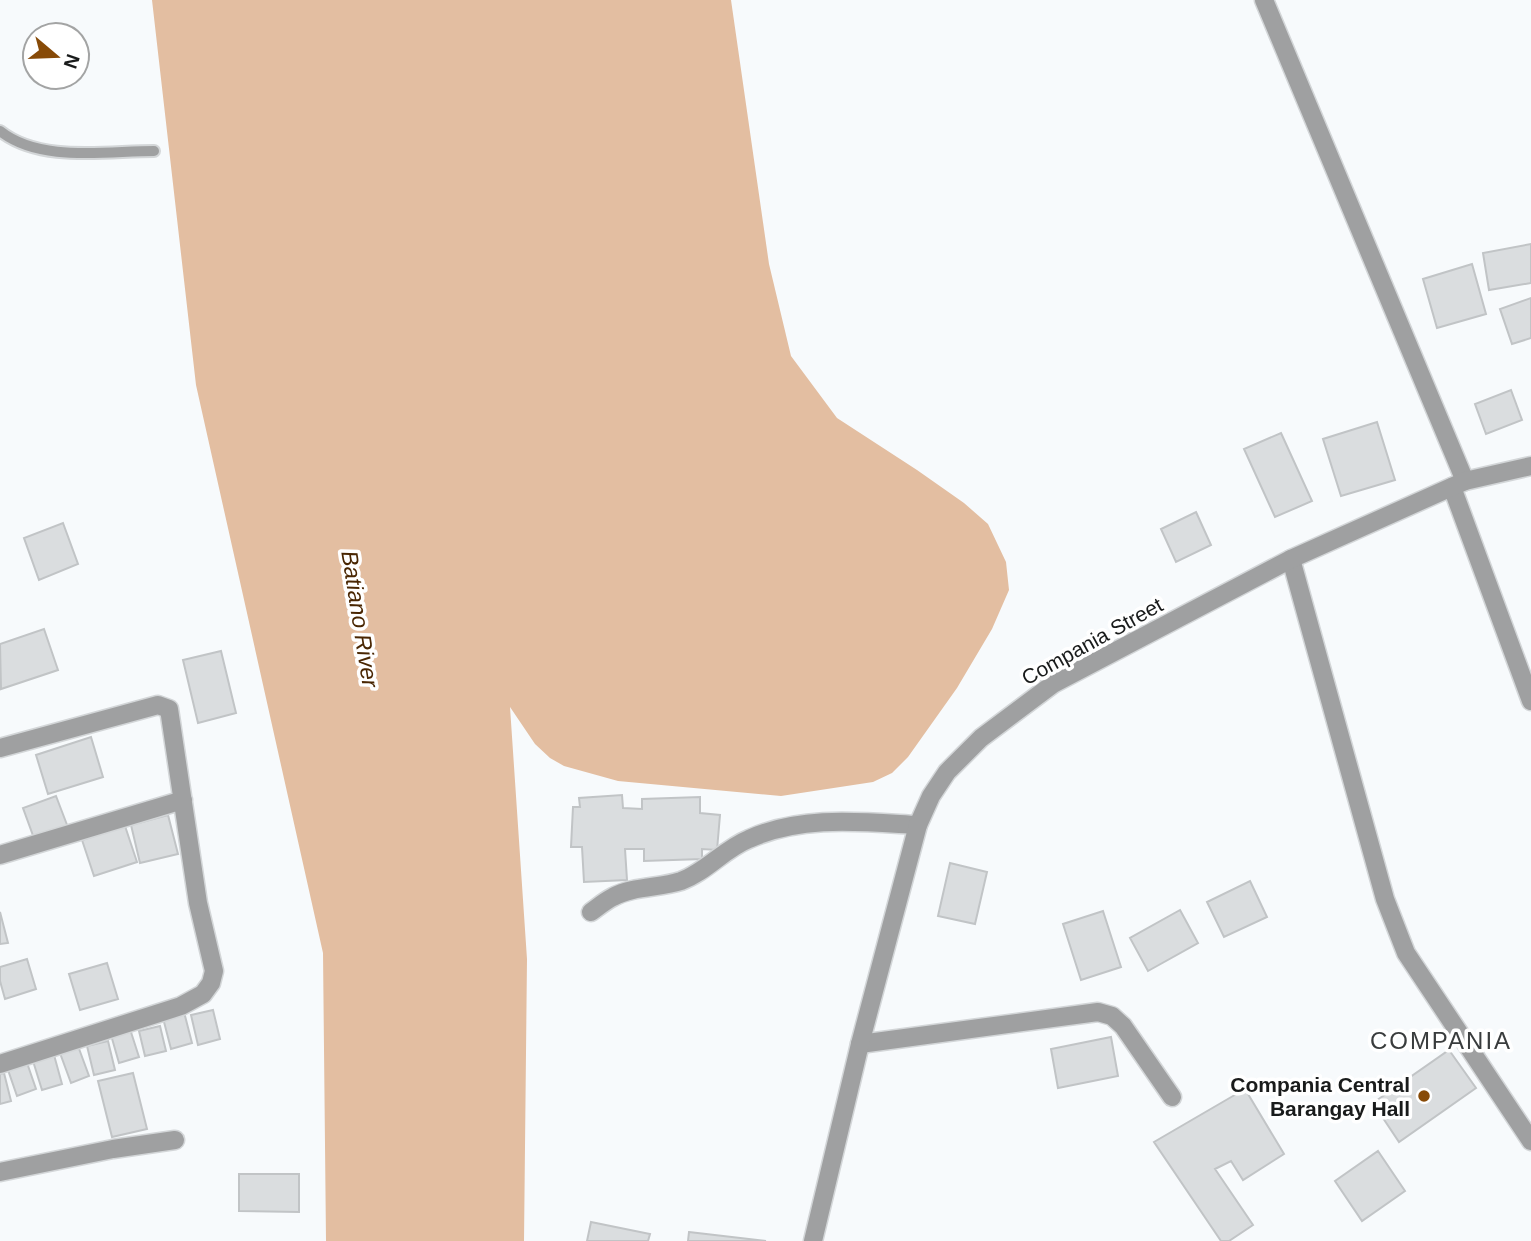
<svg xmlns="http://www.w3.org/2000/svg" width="1531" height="1241" font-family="Helvetica,sans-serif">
	<rect width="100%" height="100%" fill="#f7fafc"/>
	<path fill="#e3bea1" d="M152 0H731L769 264 791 356 837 418 917 470 964 503 988 524 1006 562 1009 590 992 629 957 688 908 757 892 773 873 782 781 796 618 781 564 766 550 758 535 744 510 707 527 959 524 1241H326L323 953 196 385Z"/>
	<path fill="#dadddf" stroke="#c1c4c6" stroke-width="2" d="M1531 244V283L1489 290 1483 253Z
		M1472 264 1486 314 1437 328 1423 279Z
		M1531 298V338L1512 344 1500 309Z
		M1511 390 1522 420 1486 434 1475 404Z
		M1377 422 1395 480 1341 496 1323 439Z
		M1281 433 1312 501 1275 517 1244 449Z
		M1196 512 1211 545 1176 562 1161 529Z
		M63 523 78 564 39 580 24 538Z
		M44 629 58 670 1 689 0 644Z
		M221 651 236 713 198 723 183 660Z
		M91 737 103 777 48 794 36 755Z
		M622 795 623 808 642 809V799L700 797V813L720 815 717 850 702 849V859L644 861V849H625L627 880 584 882 582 847H571L573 807H580L579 798Z
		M56 796 69 830 35 841 23 808Z
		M168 815 178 854 140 863 131 825Z
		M125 826 137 862 94 876 82 840Z
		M950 863 987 872 975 924 938 916Z
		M1250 881 1267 917 1224 937 1207 902Z
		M1180 910 1198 943 1148 971 1130 938Z
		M1103 911 1121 967 1081 980 1063 924Z
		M0 912 8 943 0 944Z
		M27 959 36 989 5 999 0 981V967Z
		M107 963 118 999 80 1010 69 974Z
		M213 1010 220 1039 198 1045 191 1015Z
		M184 1012 192 1043 171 1049 163 1018Z
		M160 1026 166 1051 145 1056 139 1031Z
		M130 1029 139 1057 119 1063 111 1035Z
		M1111 1037 1118 1076 1058 1088 1051 1049Z
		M108 1041 115 1070 94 1075 87 1046Z
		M78 1046 89 1076 71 1083 60 1053Z
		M1449 1050 1476 1088 1399 1142 1373 1103Z
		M54 1055 62 1084 42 1090 33 1061Z
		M26 1060 36 1089 17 1096 7 1067Z
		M4 1073 11 1101 0 1104V1074Z
		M133 1073 147 1129 112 1137 98 1081Z
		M1245 1089 1284 1154 1243 1180 1231 1161 1215 1169 1253 1225 1229 1241H1221L1154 1142Z
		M1378 1151 1405 1191 1362 1221 1335 1181Z
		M239 1174H299V1212L239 1211Z
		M591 1222 650 1234 648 1241H587Z
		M689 1232 766 1241H688Z"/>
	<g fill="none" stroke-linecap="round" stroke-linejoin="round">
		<defs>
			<path id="service" d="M0 131C40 163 106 151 154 151"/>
			<path id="minor" d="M1264 0 1465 481
				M1452 487 1531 701
				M1291 559 1385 899 1406 953 1531 1141
				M0 748 158 705 169 709 198 903 214 971 211 983 203 994 181 1006 0 1064
				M0 855 183 800
				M591 912C598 907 605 901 613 897 633 886 660 888 681 881 706 872 724 849 749 839 802 815 862 822 918 825
				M860 1044 1098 1012 1112 1016 1123 1026 1172 1097
				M0 1172 113 1149 175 1140"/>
			<path id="tertiary" d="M813 1241 860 1044 918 825 931 796 947 772 981 738 1053 684 1291 559 1465 481 1531 466"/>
		</defs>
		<use href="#service" stroke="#d3d6d8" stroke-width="14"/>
		<use href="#minor" stroke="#d3d6d8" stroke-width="21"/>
		<use href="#tertiary" stroke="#d3d6d8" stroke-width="21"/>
		<use href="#service" stroke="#9fa0a1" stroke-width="10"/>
		<use href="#minor" stroke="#9fa0a1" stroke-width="18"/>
		<use href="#tertiary" stroke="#9fa0a1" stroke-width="18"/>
	</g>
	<circle fill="#874a07" stroke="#fff" stroke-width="2.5" cx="1424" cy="1096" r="7"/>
	<g text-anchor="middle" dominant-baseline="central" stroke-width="7" stroke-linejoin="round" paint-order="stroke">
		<g font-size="21" fill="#191b1b" stroke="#fff">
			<text transform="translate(1092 641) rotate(-29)">Compania Street</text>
		</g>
		<g font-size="21" font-weight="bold" fill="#191b1b" stroke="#fff" text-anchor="end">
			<text x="1410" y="1084">Compania Central<tspan x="1410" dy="24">Barangay Hall</tspan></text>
		</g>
		<g font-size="23" font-style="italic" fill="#492602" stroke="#fff">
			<text transform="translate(360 619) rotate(81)">Batiano River</text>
		</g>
		<g font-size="24" letter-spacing="2" fill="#393c3d" stroke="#fff">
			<text x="1441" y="1040">COMPANIA</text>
		</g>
	</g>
	<g transform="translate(56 56) rotate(109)"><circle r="33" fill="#ffffff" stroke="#a3a4a4" stroke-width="2"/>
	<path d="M0-5L12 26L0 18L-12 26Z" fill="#874a07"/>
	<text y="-10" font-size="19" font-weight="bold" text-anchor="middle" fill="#191b1b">N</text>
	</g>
</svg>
